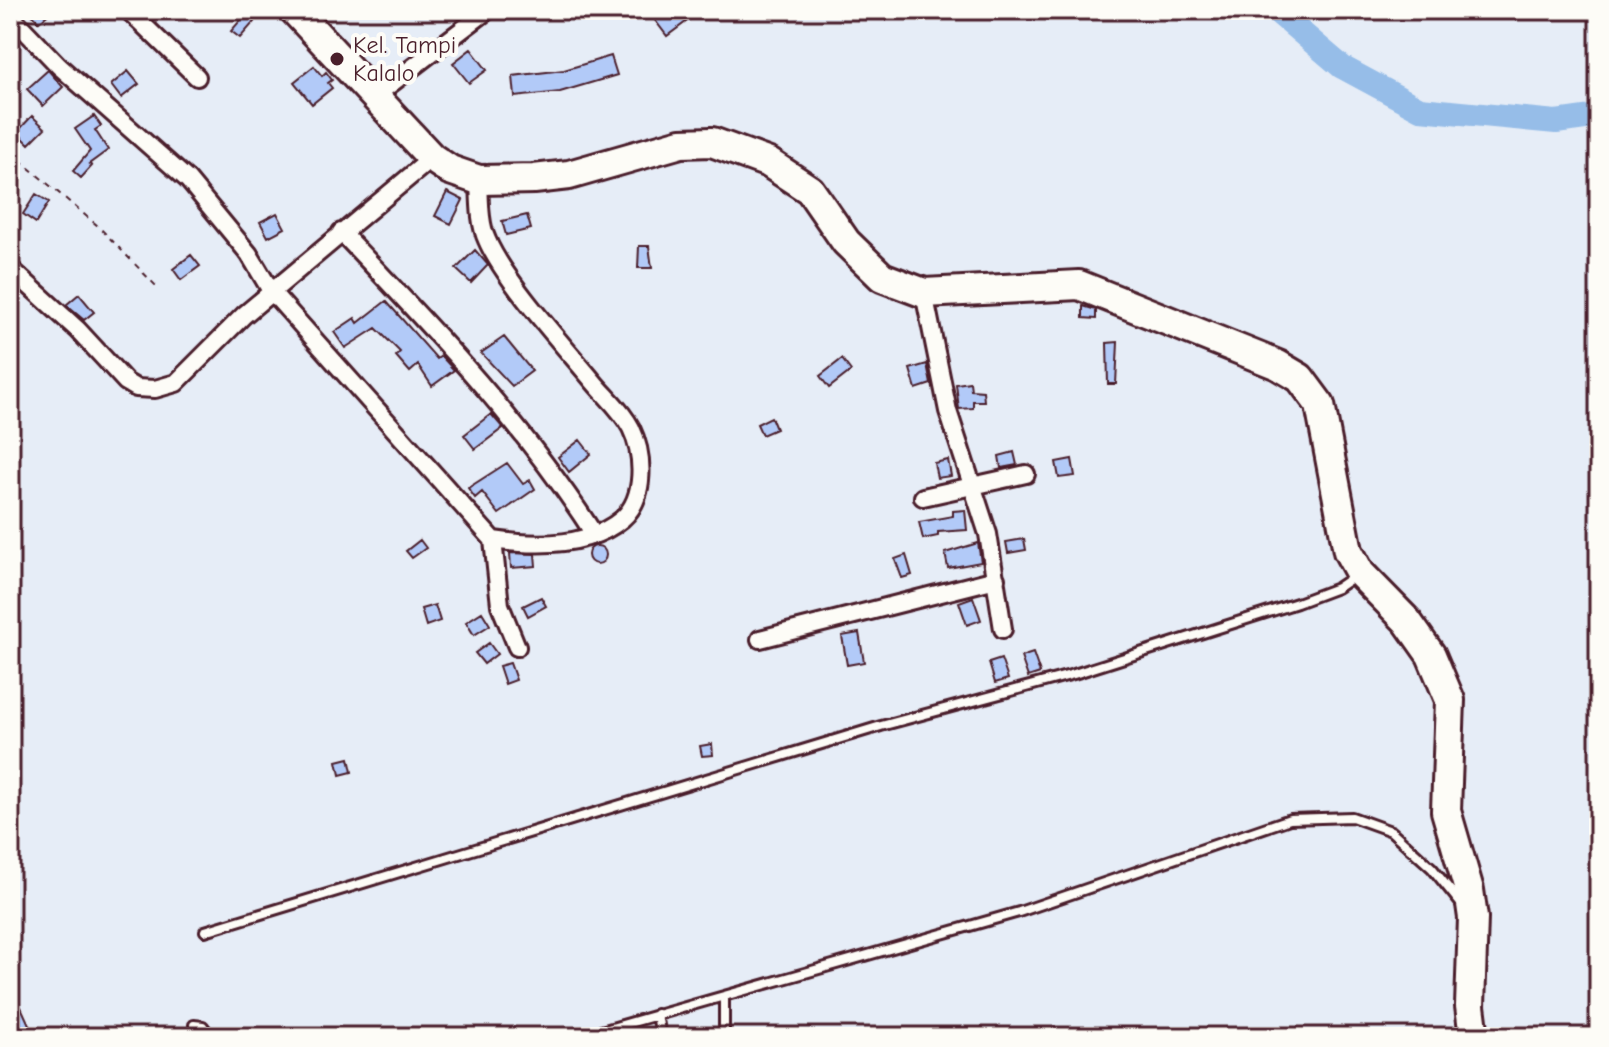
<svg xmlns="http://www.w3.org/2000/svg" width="1609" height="1047" font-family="'Comic Neue',sans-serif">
	<rect width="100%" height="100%" fill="#e6edf7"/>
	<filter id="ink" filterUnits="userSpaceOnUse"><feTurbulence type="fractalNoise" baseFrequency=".0125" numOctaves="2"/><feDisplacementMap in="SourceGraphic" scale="16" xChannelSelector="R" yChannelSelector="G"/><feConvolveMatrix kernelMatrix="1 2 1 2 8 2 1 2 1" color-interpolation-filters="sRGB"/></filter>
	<g filter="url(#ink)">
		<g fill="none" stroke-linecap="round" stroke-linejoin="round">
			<path stroke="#96bde8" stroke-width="24" d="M1275 10 1342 67 1420 109 1556 122 1599 116"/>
		</g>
		<path fill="#b2caf8" stroke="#4a1f2b" stroke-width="2" d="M28 10H53L39 22Z
			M658 10H702L667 36 651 15Z
			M245 15 254 22 240 38 231 31Z
			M471 49 487 70 469 83 453 63Z
			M611 56 617 75 560 92 515 97 513 76 564 70Z
			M314 66 322 76 326 72 332 80 328 83 332 88 312 104 294 82Z
			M48 70 63 87 43 106 27 89Z
			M128 71 139 84 121 98 111 85Z
			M32 116 45 128 29 144 17 132Z
			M94 116 101 126 95 130 108 150 89 164 92 166 81 178 73 171 90 151 75 129Z
			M447 192 463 200 451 224 435 216Z
			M36 194 49 202 36 223 23 214Z
			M277 213 285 228 268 237 260 222Z
			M527 215 531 229 506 235 502 221Z
			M639 246H649L652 268H638Z
			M475 250 488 265 471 283 456 269Z
			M191 255 200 266 181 280 173 269Z
			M79 294 94 312 84 320 66 305Z
			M386 301 437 359 441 356 454 370 432 386 418 365 410 372 396 356 400 352 376 328 345 348 334 332 355 318 358 323Z
			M1083 306 1096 310V319L1083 318Z
			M504 337 532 371 512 386 481 353Z
			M1118 342 1116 384H1108L1107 343Z
			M842 359 851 371 829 388 820 376Z
			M927 364 931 384 916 389 910 369Z
			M970 382 971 390 983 391 984 401H973V408L959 409 956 384Z
			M491 414 503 428 475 449 464 435Z
			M771 417 776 429 762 435 757 424Z
			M580 440 591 454 569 472 558 457Z
			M1014 452 1017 465 1001 468 999 456Z
			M1072 459 1075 476 1059 478 1056 462Z
			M948 460 951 476 937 478 934 463Z
			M507 463 523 484 530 480 535 489 499 514 482 492 475 498 468 488Z
			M965 510 967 530 938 532V536L923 539 919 522 953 516V511Z
			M1024 539 1026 550 1008 553 1006 542Z
			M420 540 426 548 412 558 406 551Z
			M978 543 981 562 948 568 945 553Z
			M588 555a9 9 0 1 1 18 0a9 9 0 1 1-18 0Z
			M510 553 535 554 536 566 511 568Z
			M906 555 912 575 902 578 895 559Z
			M541 597 546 606 528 616 523 606Z
			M973 597 981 620 967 625 959 602Z
			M435 605 440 621 426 626 421 609Z
			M482 612 490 625 474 635 466 622Z
			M859 633 864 662 847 665 842 636Z
			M489 643 497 654 484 664 475 653Z
			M1033 653 1040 673 1028 677 1021 657Z
			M1001 659 1008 679 995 683 989 663Z
			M510 663 516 680 505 684 499 666Z
			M712 744 713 755 702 756 700 746Z
			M349 758 352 772 340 775 337 761Z
			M21 1007 31 1029 21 1033 12 1011Z"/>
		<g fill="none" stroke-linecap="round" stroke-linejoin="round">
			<defs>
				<path id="lane" d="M205 931 881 726 1074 674 1297 603 1337 588 1356 575
					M657 1014 661 1037
					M194 1025 203 1026 211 1037
					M580 1037 1019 912 1290 819 1352 817 1391 831 1432 868 1462 905
					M724 1037V998"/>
				<path id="street" d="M128 10 197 77
					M10 15 59 66 188 180 249 254 271 291 493 540C534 546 588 548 622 519 646 498 644 455 631 428 621 409 607 398 593 381 564 346 504 280 487 240 479 223 480 199 479 180
					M375 96 488 10
					M341 232C432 328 523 423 594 534
					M10 268 78 330 126 382 136 388 155 389 176 383 244 315 432 158
					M924 293 948 411 988 534 1003 629
					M923 497 1026 474
					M493 540 500 605 517 647
					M760 639 996 579"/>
				<path id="highway" d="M294 10 432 158 450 170 479 180 534 179 569 175 681 143 712 142 769 163 810 190 846 242 882 277 924 293 1079 285 1278 365 1300 378 1320 405 1348 551 1360 573 1407 621 1431 655 1450 700 1446 811 1469 890 1473 918 1470 1006 1474 1037"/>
			</defs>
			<use href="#lane" stroke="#4a1f2b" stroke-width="14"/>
			<use href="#street" stroke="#4a1f2b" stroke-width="22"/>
			<use href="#highway" stroke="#4a1f2b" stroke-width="34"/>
			<path stroke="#4a1f2b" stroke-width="2" stroke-dasharray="6 6" stroke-linecap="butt" d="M10 152 98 226 157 287"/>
			<use href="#lane" stroke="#fdfcf7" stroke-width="8"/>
			<use href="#street" stroke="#fdfcf7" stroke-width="16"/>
			<use href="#highway" stroke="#fdfcf7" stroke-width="28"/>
		</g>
	</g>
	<circle fill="#4a1f2b" stroke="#fdfcf7" stroke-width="3" cx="337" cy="59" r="8"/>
	<g text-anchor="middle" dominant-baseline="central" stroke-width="8" stroke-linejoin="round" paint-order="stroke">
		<g font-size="24" fill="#4a1f2b" stroke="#fdfcf7" text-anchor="start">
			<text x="353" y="45">Kel. Tampi<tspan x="353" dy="28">Kalalo</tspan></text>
		</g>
	</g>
	<rect width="1609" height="1047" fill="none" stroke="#fdfcf7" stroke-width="40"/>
	<rect x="20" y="20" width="1569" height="1007" fill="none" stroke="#4a1f2b" stroke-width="3" filter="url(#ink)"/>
</svg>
